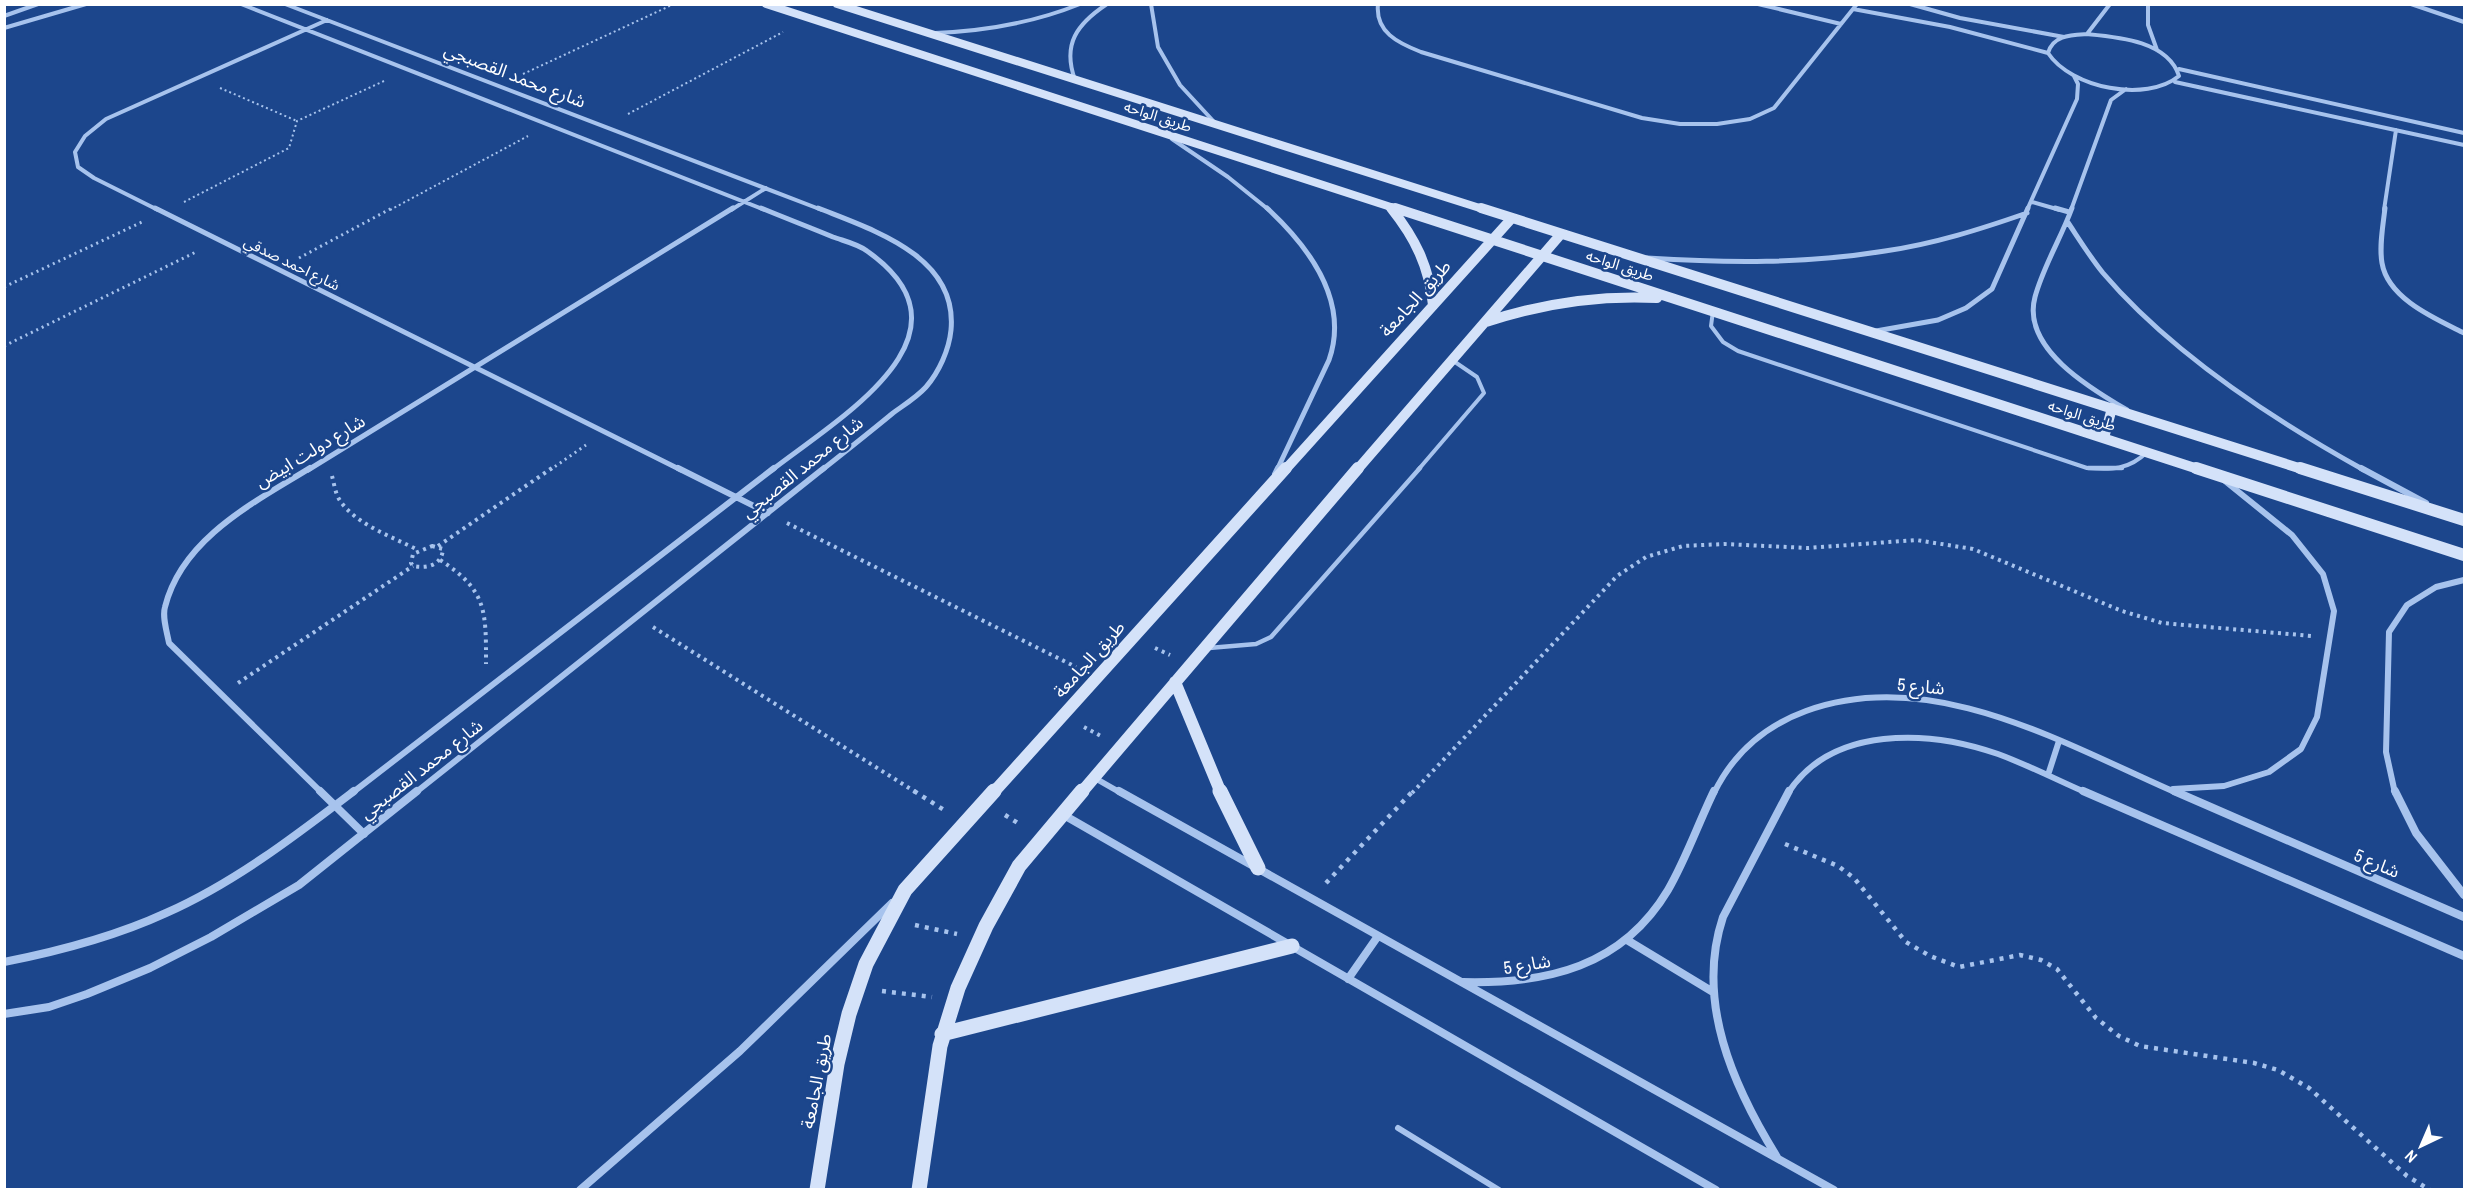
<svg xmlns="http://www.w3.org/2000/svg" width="2469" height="1194" font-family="'Archivo Narrow','Noto Sans Arabic',sans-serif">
	<rect width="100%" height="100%" fill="#1c468c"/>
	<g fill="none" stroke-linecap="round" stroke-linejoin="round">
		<path stroke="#a7c3ed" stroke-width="2" stroke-dasharray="2 3" stroke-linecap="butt" d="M523 74 674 4
			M220 88 297 121
			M628 114 783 32
			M184 202 289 148 297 121 384 81
			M390 210 528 136"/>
		<path stroke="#a7c3ed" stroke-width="3" stroke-dasharray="2 4" stroke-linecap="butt" d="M299 258 392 208
			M4 287 142 222
			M4 346 198 251
			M550 470 586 445"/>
		<path stroke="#a7c3ed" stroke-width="4" stroke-dasharray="3 4.5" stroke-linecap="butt" d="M332 476C334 483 335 492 339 499 354 524 393 537 418 550
			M787 523 1076 667
			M432 546 443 549C442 565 427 569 413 566L411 563 413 554Z
			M438 546 552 468
			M440 560C487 590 486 611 486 664
			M653 627 917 793
			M1155 648 1170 655
			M238 683 413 566
			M1084 727 1101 736
			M1412 793 1617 576 1646 557 1683 546 1724 544 1808 548 1916 540 1973 549 2122 611 2162 623 2312 636"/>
		<path stroke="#a7c3ed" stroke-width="4.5" stroke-dasharray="4 6" stroke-linecap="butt" d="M914 791 944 810
			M1005 815 1021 825
			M1785 844 1838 866 1854 878 1906 942 1930 956 1959 967 2020 955 2041 960 2057 969 2096 1018 2119 1036 2140 1046 2254 1063 2278 1070 2309 1088 2407 1176 2430 1190
			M1326 883 1413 791
			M915 925 957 934
			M882 991 932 997"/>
		<path stroke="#a7c3ed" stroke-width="4" d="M1713 311 1711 326 1723 342 1738 351 2087 468C2111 470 2129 470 2147 452
			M1418 470 1484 393 1477 377 1452 360"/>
		<path stroke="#a7c3ed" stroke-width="4.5" d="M2088 468H2122
			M1209 648 1256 644 1271 637 1420 468"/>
		<path stroke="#a7c3ed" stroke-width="6" d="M1398 1128 1499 1190"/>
		<path stroke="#a7c3ed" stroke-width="4" d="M241 4 765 210
			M285 4 822 210
			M1151 4 1158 47 1180 85 1216 124
			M1378 4C1375 32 1398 43 1421 52L1642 118 1680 124H1717L1750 119 1774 108 1857 4
			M1758 4 1841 24
			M1910 4 1960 18 2064 37
			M2148 4V25L2157 50
			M2411 4 2464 22
			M1853 9 1950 27 2048 53
			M4 16 38 4
			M4 28 86 4
			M935 33C986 31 1033 23 1080 4
			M2087 34C2119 37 2168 41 2179 76 2146 103 2071 88 2048 53 2053 35 2071 35 2087 34Z
			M2087 34 2110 4
			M2179 69 2464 133
			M1075 80C1062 44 1077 24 1107 4
			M2175 82 2464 145
			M1172 139 1228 177 1269 210
			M2032 202 2060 210
			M158 210 94 178 78 167 75 152 85 136 106 119 327 20
			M731 210 766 188
			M2027 210 2077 99 2078 84 2074 76
			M2071 210 2111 100 2126 89
			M2384 210 2396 130"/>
		<path stroke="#a7c3ed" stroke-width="5" d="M155 208 681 470
			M761 208C785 218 809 227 833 237 844 241 858 244 867 251 985 334 839 418 772 470
			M818 208C873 230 958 256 951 330 949 350 939 372 926 387 917 397 904 405 893 413 870 432 846 451 822 470
			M1267 208C1308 246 1350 300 1329 360L1277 470
			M2055 208 2069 212
			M2072 208C2061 238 2043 267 2035 297 2021 348 2091 389 2127 410
			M2385 208C2383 226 2379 246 2382 263 2388 299 2436 319 2464 333
			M2067 221C2079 239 2090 257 2103 273 2172 354 2272 419 2364 470
			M1647 258C1727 263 1806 264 1885 251 1934 244 1981 229 2027 213
			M1876 331 1938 320 1966 308 1992 289 2028 208
			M308 470 733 208"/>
		<path stroke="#a7c3ed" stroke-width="6" d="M310 468C255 502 182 538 165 607 162 617 167 632 169 643L322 793
			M678 468 768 513
			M2361 468 2426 503
			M1275 474 1278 468
			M2048 775 2059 741
			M1093 777 1121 793
			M2173 789 2224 786 2269 772 2301 749 2317 717 2334 611 2323 574 2292 535 2225 481
			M352 793 774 468
			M415 793 824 468
			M1714 793C1733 754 1765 726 1806 711 1932 665 2064 744 2177 793
			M1788 793C1832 725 1929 730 1998 754 2028 765 2057 780 2087 793
			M2395 793 2386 752 2389 632 2407 605 2436 587 2464 580"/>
		<path stroke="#a7c3ed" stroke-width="8" d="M320 791 364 834
			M1119 791 1834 1190
			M2083 791 2464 956
			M2174 791 2464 917
			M2395 791 2416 833 2464 895
			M1062 814 1716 1190
			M1627 940 1713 992
			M4 962C60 951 114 937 166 913 234 883 295 836 354 791
			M1348 979 1378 936
			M1463 982C1547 984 1622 967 1668 890 1686 859 1698 824 1714 791
			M4 1014 49 1007 87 994 150 968 211 937 299 885 417 791
			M1777 1157C1733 1086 1695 1001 1723 917L1789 791
			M580 1190 740 1051 892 903"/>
		<path stroke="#d4e2f9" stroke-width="8" d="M766 4 1400 210
			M837 4 1486 210"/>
		<path stroke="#d4e2f9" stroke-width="10" d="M1391 208C1415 238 1429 266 1433 305
			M1395 208 2201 470
			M1481 208 2305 470
			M1486 322C1543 303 1597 295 1657 298
			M2104 438 2112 408
			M1285 470 1512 218
			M1357 470 1561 234"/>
		<path stroke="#d4e2f9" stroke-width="12" d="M2196 468 2464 555
			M2300 468 2464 520
			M1175 682 1221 793
			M993 793 1286 468
			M1081 793 1358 468"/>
		<path stroke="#d4e2f9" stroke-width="15" d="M1220 791 1258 868
			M942 1034 1292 946
			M817 1190 837 1064 849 1014 866 964 905 890 994 791
			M919 1190 940 1046 958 988 986 926 1019 866 1082 791"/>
	</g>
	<g text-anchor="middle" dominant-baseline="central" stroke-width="5" stroke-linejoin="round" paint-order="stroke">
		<g font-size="15" fill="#fff" stroke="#1c468c">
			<text transform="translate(1158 116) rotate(18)">طريق الواحه</text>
			<text transform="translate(292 263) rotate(26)">شارع احمد صدقي</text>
			<text transform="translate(1620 265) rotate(18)">طريق الواحه</text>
			<text transform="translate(2082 415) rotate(18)">طريق الواحه</text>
		</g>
		<g font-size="18" fill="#fff" stroke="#1c468c">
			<text transform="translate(515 75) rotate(21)">شارع محمد القصبجي</text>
			<text transform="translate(1415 298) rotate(-48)">طريق الجامعة</text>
			<text transform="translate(310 451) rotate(-31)">شارع دولت ابيض</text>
			<text transform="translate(802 467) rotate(-39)">شارع محمد القصبجي</text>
			<text transform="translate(1089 659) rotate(-48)">طريق الجامعة</text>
			<text transform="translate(1921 686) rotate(5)">شارع 5</text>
			<text transform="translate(421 769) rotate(-38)">شارع محمد القصبجي</text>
			<text transform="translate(2377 863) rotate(23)">شارع 5</text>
			<text transform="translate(1527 964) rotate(-9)">شارع 5</text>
			<text transform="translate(816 1081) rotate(-79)">طريق الجامعة</text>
		</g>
	</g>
	<rect width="2469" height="1194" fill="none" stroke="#ffffff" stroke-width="12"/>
	<g transform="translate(2421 1146) rotate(224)" stroke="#1c468c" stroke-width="4.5" paint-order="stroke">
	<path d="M0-4.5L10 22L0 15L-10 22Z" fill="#ffffff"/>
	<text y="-9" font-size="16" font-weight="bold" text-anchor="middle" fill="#ffffff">N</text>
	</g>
</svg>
